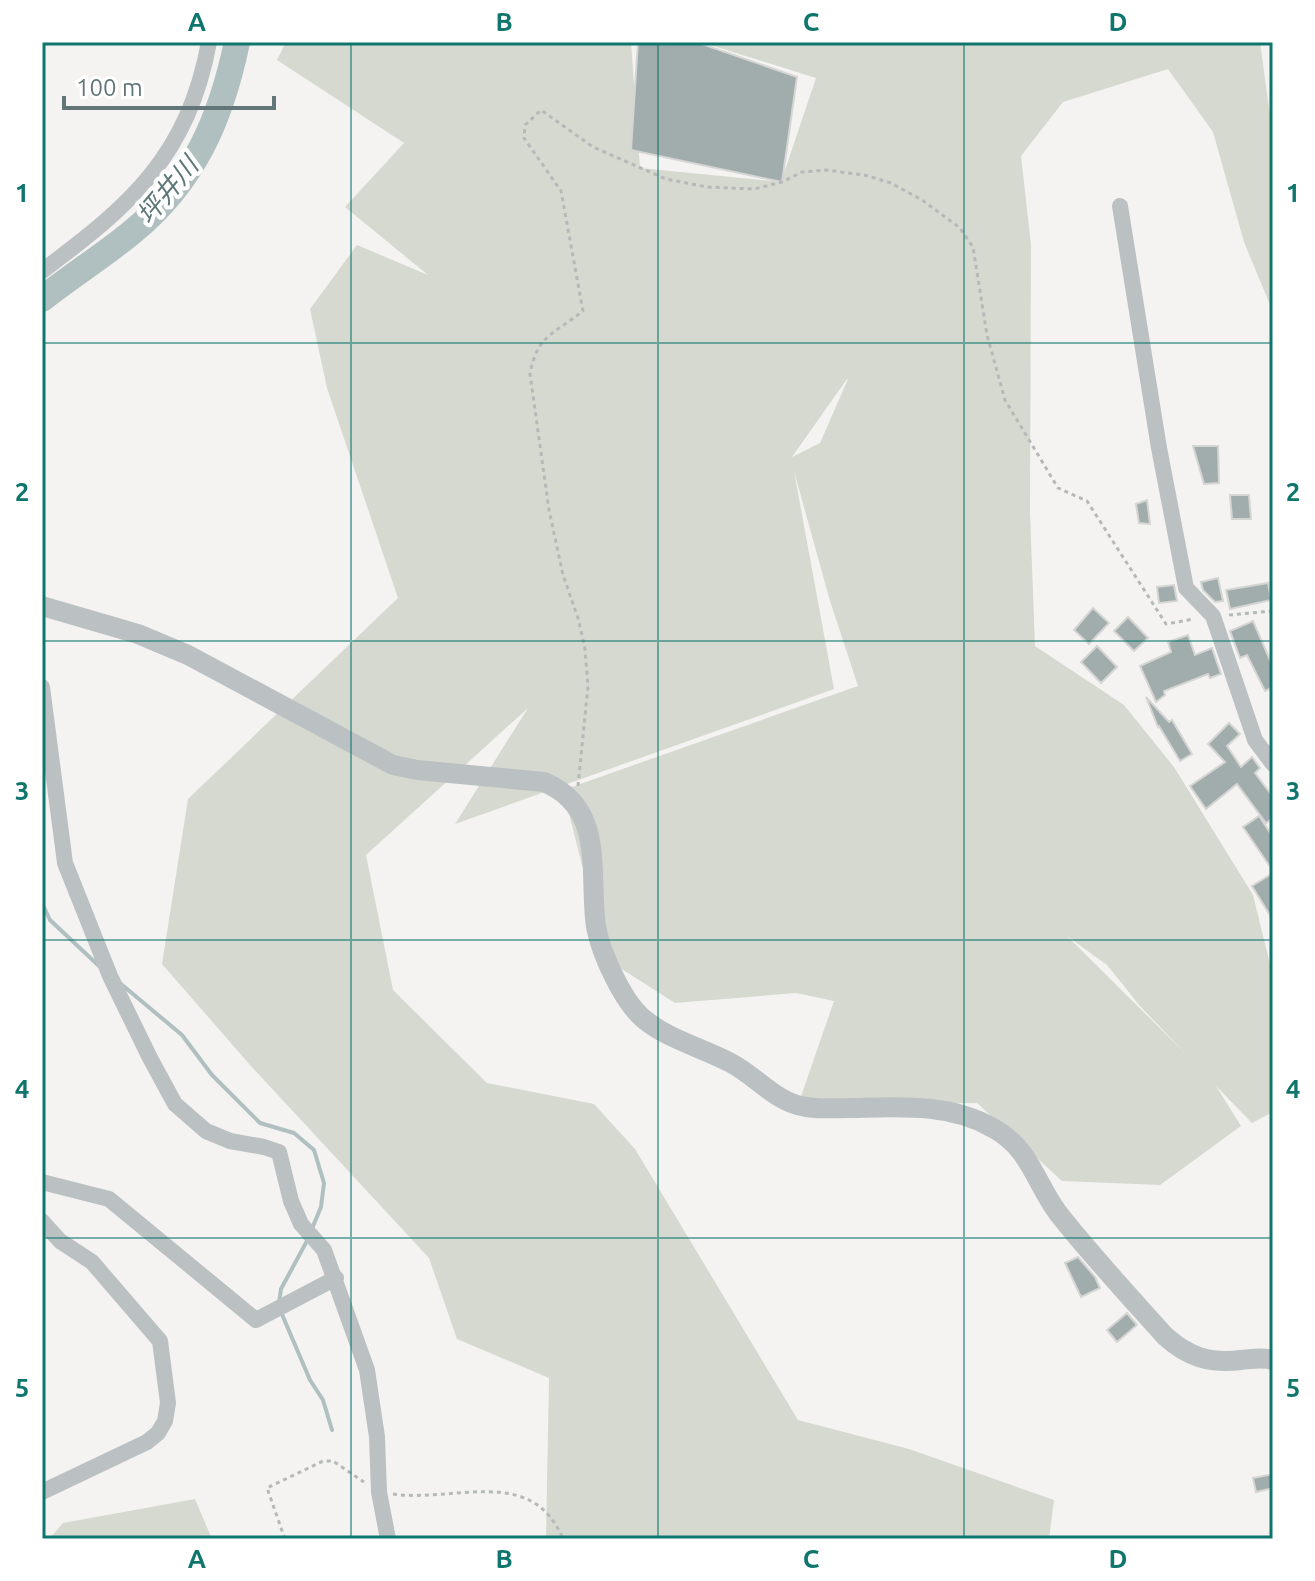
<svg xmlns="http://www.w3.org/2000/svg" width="1315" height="1581" font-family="Ubuntu,'Noto Sans JP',sans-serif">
	<rect width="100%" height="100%" fill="#f4f3f1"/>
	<path fill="#d5d9d0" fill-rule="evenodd" d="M286 42H631L640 168 781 182 816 78 701 42H1260L1273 138V312L1244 242 1213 132 1168 69 1063 102 1021 156 1031 245 1030 512 1035 646 1124 705 1174 767 1253 895 1273 976V1112L1252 1123 1216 1086 1241 1126 1160 1185 1062 1181 977 1103 798 1105 834 1001 796 993 675 1003 606 959 563 790 858 686 830 601 794 471 834 689 455 824 528 708 366 855 393 990 487 1083 594 1104 635 1149 798 1420 909 1449 1054 1500 1049 1539H546L549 1378 457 1339 429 1258 250 1065 162 964 188 799 398 598 327 388 310 309 357 245 428 275 345 207 404 143 277 60ZM848 379 820 443 792 457 847 379ZM1067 936 1107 965 1140 1006 1184 1052Z
		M195 1499 212 1539H49L63 1523Z"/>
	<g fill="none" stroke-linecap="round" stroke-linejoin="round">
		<path stroke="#b0c0c0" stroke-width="4" d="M42 903 50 920 99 966
			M121 984 182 1035 212 1075 260 1123 294 1133 314 1150 324 1183 321 1207 311 1231
			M279 1303 281 1289 308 1239
			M281 1312 310 1380 323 1400 332 1430"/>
		<path stroke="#b0c0c0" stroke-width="26" d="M42 299C71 276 103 256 131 233 194 182 221 119 237 42"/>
	</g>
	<path fill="#a1acad" stroke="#d5d5d3" stroke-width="2" d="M638 42H696L797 77 782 182 631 150Z
		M1193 446H1218L1219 483 1204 484Z
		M1230 495H1249L1251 519H1232Z
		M1147 500 1150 524 1139 523 1136 504Z
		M1218 578 1223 601 1215 602 1203 590 1201 582Z
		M1268 583 1271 600 1230 609 1226 590Z
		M1174 585 1177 601 1159 603 1157 587Z
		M1093 608 1109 623 1089 644 1074 630Z
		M1128 617 1148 638 1134 651 1114 631Z
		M1253 621 1273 667V687L1265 691 1247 655 1240 658 1230 631Z
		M1188 635 1195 655 1212 648 1221 674 1210 678 1208 674 1164 691 1165 695 1156 702 1140 666 1171 652 1168 642Z
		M1097 646 1117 667 1101 683 1081 662Z
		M1146 697 1169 722 1172 720 1192 754 1180 761 1159 726 1158 727Z
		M1229 723 1240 734 1227 746 1241 767 1252 757 1260 768 1255 773 1273 797V818L1266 823 1237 784 1206 809 1190 786 1225 762 1208 744Z
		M1259 816 1273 837V871L1243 827Z
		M1273 873V920L1252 886Z
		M1078 1257 1095 1277 1100 1288 1081 1297 1065 1263Z
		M1127 1313 1137 1325 1117 1342 1107 1330Z
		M1273 1474V1488L1256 1492 1253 1478Z"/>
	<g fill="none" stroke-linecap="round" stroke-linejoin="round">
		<path stroke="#b5b9ba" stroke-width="3" stroke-dasharray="4 4" stroke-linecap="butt" d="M1229 615 1273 611
			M578 786 588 686 585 649 578 618 563 575 549 510 530 374C537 335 554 334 583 311L561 191 524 138 525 125 541 110 593 147 666 179 707 187 754 189 782 182 802 172 826 170 864 175 891 183 922 200 960 228 973 247 987 335 1005 400 1058 488 1087 501 1166 624 1194 619
			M393 1494C454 1503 532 1464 563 1539
			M285 1539 267 1488 323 1461H333L364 1482"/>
		<path stroke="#bbc1c2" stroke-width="16" d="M1120 206 1159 448 1186 588 1213 616 1255 740 1273 764
			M42 271C131 205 188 156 209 42
			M42 687 65 863 110 976 150 1058 175 1104 206 1131 230 1141 264 1147 279 1152 291 1201 301 1224 324 1250 367 1370 377 1437 379 1492 388 1539
			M42 1182 109 1199 256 1320 336 1278
			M42 1221 60 1241 92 1262 160 1341 168 1403 165 1421 158 1433 147 1442 42 1492"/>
		<path stroke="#bbc1c2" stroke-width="20" d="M42 606 138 634 188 655 393 765 417 770 544 782C603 807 590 865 595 918 597 946 622 1002 645 1020 670 1040 703 1048 731 1063 754 1075 771 1097 797 1105 814 1110 834 1108 851 1108 899 1107 950 1103 993 1128 1030 1148 1035 1182 1058 1213 1091 1255 1129 1296 1165 1336 1188 1357 1210 1364 1241 1360 1252 1359 1262 1357 1273 1360"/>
	</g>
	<path fill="none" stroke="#0f766e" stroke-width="2" stroke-opacity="0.55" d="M351 42V1539M658 42V1539M964 42V1539M42 343H1273M42 641H1273M42 940H1273M42 1238H1273"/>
	<g text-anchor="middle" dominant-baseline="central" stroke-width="8" stroke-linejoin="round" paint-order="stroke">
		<g font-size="26" font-style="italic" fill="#5d7676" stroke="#fff">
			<text transform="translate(167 190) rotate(-50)">坪井川</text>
		</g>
	</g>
	<rect width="1315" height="1581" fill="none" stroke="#ffffff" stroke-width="88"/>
	<path d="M64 96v12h210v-12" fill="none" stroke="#62767a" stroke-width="4"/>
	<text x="76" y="96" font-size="24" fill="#62767a" stroke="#ffffff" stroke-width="6" paint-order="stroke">100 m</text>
	<rect x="44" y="44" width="1227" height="1493" fill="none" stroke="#0f766e" stroke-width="3"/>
	<g font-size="26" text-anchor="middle" font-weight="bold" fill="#0f766e">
		<text x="197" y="31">A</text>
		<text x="504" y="31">B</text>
		<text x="811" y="31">C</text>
		<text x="1118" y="31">D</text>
		<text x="22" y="202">1</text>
		<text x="1293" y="202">1</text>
		<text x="22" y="501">2</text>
		<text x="1293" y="501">2</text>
		<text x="22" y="800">3</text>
		<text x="1293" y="800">3</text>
		<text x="22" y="1098">4</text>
		<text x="1293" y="1098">4</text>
		<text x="22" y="1397">5</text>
		<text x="1293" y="1397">5</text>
		<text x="197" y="1568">A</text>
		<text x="504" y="1568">B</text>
		<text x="811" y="1568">C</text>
		<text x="1118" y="1568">D</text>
	</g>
</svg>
